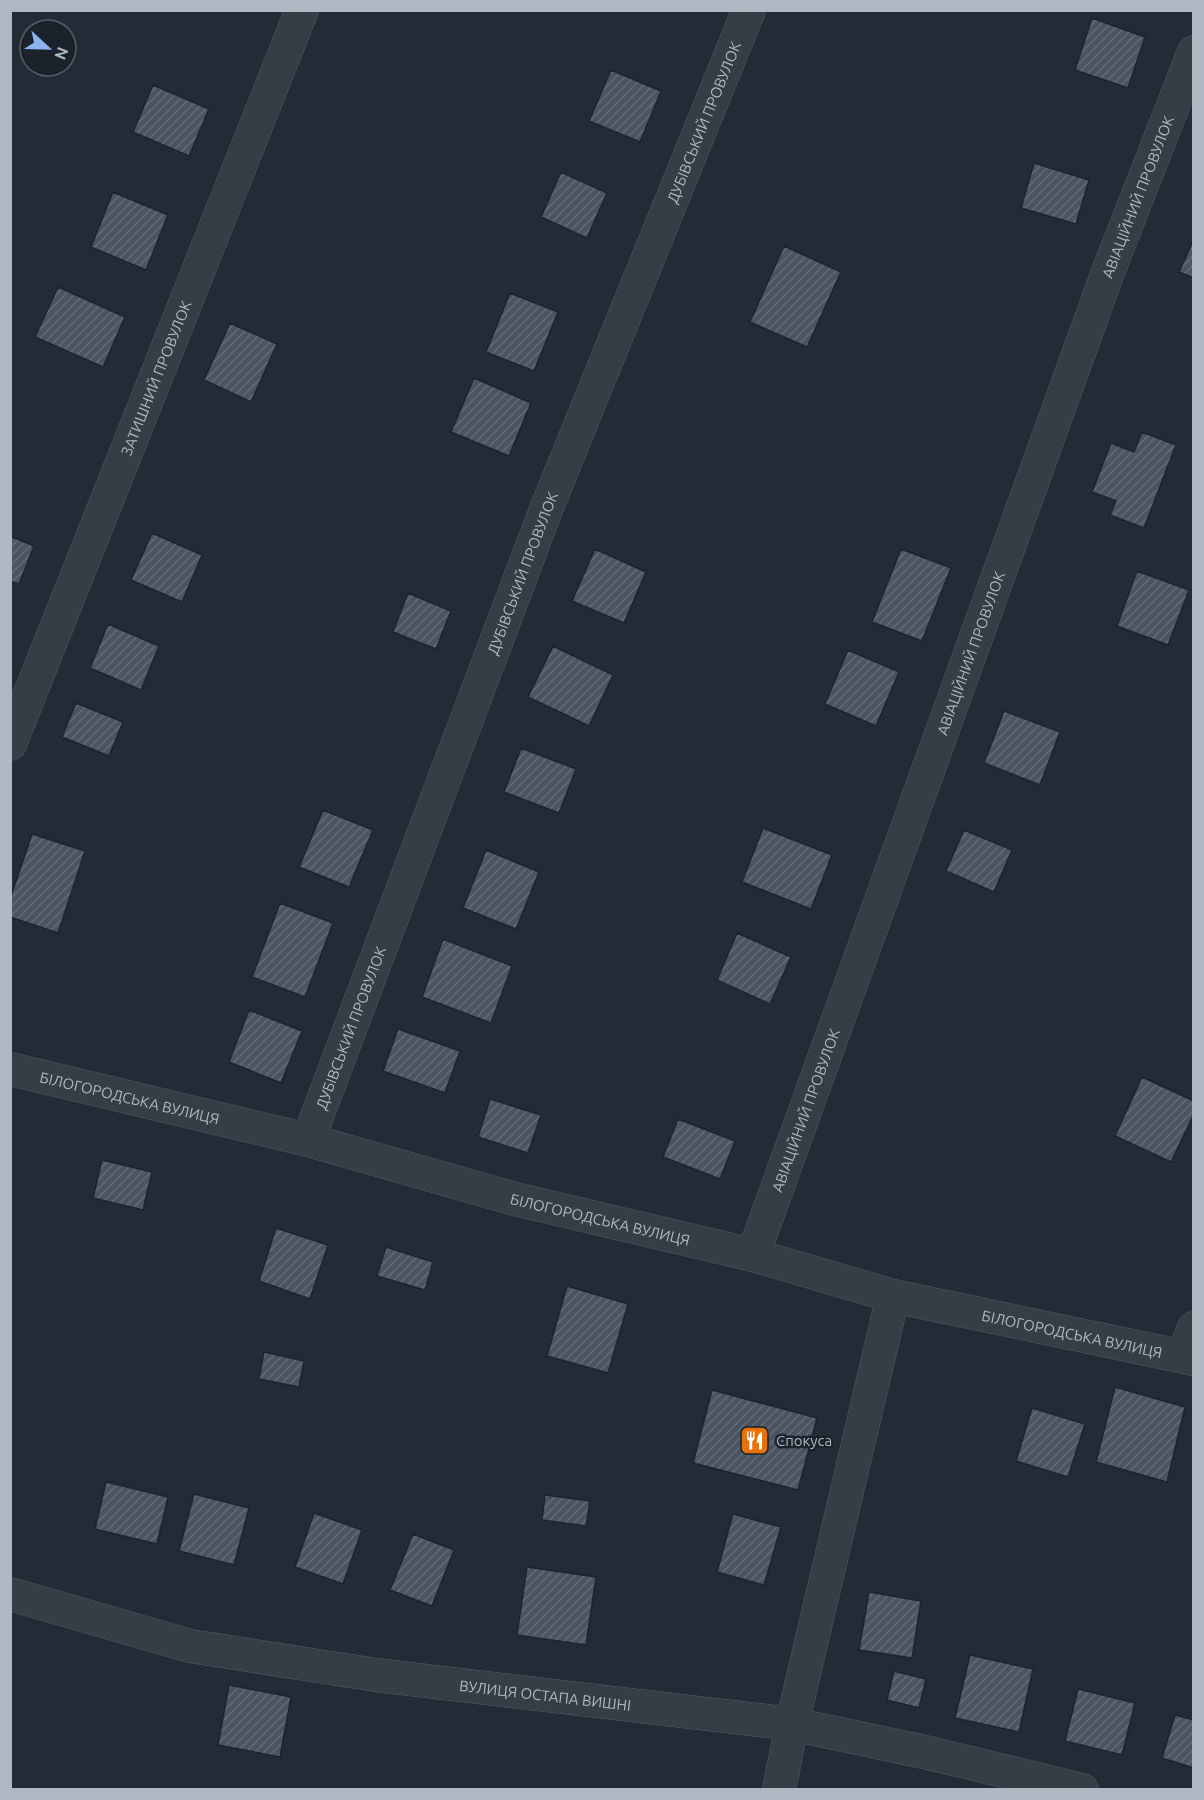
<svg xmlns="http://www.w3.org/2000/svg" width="1204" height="1800" font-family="Ubuntu,sans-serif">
	<defs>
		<pattern id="building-hatch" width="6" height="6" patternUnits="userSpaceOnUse" patternTransform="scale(1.5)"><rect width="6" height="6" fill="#4b5561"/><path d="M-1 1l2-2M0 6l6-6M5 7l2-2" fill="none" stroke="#626b76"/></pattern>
	</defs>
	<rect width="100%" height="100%" fill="#222b36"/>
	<path fill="url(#building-hatch)" stroke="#1d242d" stroke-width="1.5" d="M1092 18 1145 37 1128 88 1075 70Z
		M611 70 661 91 640 142 589 121Z
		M153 85 209 109 189 156 133 132Z
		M1034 163 1089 180 1076 224 1021 208Z
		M561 172 607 193 587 238 541 217Z
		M113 192 168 215 146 270 91 247Z
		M1194 239V278L1179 272Z
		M784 246 841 272 807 347 750 322Z
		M58 287 125 317 103 367 35 337Z
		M510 293 558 312 534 371 486 352Z
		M230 323 277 344 251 402 204 380Z
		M474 378 531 403 509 456 451 432Z
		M1142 432 1176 445 1144 528 1110 515 1116 501 1092 492 1111 443 1134 452Z
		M152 533 202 555 182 602 131 580Z
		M10 536 34 546 19 584 10 581Z
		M595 549 646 572 624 623 572 601Z
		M901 549 951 568 922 641 872 622Z
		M1137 571 1189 590 1168 645 1117 626Z
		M408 593 451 611 436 649 393 632Z
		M108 624 159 646 141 690 90 668Z
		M553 646 613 675 589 726 528 697Z
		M848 650 899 672 876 726 825 704Z
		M76 703 123 722 109 756 62 737Z
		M1004 711 1060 732 1040 785 984 763Z
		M521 748 576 769 559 813 504 792Z
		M323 810 373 830 349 887 299 867Z
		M763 828 832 855 811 909 742 882Z
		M964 830 1012 850 994 892 946 871Z
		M32 834 85 851 58 933 10 917V899Z
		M486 850 539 872 516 929 463 908Z
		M280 903 333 923 305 997 252 977Z
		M737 933 791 957 770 1004 717 980Z
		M443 939 512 966 491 1023 422 997Z
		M249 1010 302 1031 281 1083 229 1062Z
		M398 1029 460 1051 445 1093 383 1071Z
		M1142 1077 1194 1101V1114L1171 1162 1115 1136Z
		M490 1099 541 1115 528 1153 478 1137Z
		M678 1119 735 1141 720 1179 663 1157Z
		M102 1160 152 1172 143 1210 93 1198Z
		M276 1228 328 1245 310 1299 259 1281Z
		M386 1247 433 1262 425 1290 377 1276Z
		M567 1286 628 1304 608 1373 547 1356Z
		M264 1352 304 1361 299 1387 259 1379Z
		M1115 1387 1185 1407 1167 1482 1096 1462Z
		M712 1390 817 1418 798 1490 693 1463Z
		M1032 1408 1085 1424 1068 1477 1016 1461Z
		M106 1482 168 1497 157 1544 95 1529Z
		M194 1494 249 1508 234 1565 179 1551Z
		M545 1495 590 1501 586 1526 542 1520Z
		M314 1513 362 1530 343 1584 295 1567Z
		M733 1514 781 1527 764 1585 717 1572Z
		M413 1534 454 1550 432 1606 390 1590Z
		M527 1567 596 1577 586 1645 517 1635Z
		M869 1592 921 1601 912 1658 859 1650Z
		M970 1655 1033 1669 1019 1732 955 1718Z
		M894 1671 926 1679 919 1708 887 1700Z
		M229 1685 291 1697 280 1757 218 1745Z
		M1078 1689 1135 1703 1122 1755 1065 1741Z
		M1175 1715 1194 1720V1768L1162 1758Z"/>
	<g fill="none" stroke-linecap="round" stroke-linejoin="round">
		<defs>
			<g id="minor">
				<path id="s1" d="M10 744 302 10"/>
				<path id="s2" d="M10 1069 308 1140 515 1199 753 1255 893 1296 1194 1359"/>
				<path id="s3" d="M308 1140 547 507 749 10"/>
				<path id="s4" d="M753 1255 1108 272 1194 52"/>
				<path d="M1183 1356 1194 1328"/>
				<path id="s5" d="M10 1594 190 1646 376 1675 792 1724 929 1753 1082 1790"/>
				<path d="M779 1790 792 1724 893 1296"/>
			</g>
		</defs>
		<use href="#minor" stroke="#535b64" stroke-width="34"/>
		<use href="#minor" stroke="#363d47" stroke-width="33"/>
	</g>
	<defs>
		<symbol id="restaurant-square" viewBox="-11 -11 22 22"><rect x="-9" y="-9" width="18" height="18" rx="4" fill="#e8710a" stroke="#1b222b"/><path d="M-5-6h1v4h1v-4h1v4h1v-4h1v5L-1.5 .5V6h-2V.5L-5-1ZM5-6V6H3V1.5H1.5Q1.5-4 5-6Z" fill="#fff"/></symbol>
	</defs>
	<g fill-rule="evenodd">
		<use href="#restaurant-square" x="738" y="1424" width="33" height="33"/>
	</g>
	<g text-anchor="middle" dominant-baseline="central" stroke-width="5" stroke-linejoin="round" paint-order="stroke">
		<g font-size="15" fill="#b0b8c3" stroke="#1b222b">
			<text stroke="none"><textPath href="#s3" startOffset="1092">ДУБІВСЬКИЙ ПРОВУЛОК</textPath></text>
			<text stroke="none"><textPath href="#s4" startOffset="1126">АВІАЦІЙНИЙ ПРОВУЛОК</textPath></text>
			<text stroke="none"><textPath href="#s1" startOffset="394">ЗАТИШНИЙ ПРОВУЛОК</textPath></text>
			<text stroke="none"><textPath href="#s3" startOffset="606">ДУБІВСЬКИЙ ПРОВУЛОК</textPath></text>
			<text stroke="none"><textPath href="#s4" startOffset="640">АВІАЦІЙНИЙ ПРОВУЛОК</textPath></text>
			<text stroke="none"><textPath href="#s3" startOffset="120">ДУБІВСЬКИЙ ПРОВУЛОК</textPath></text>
			<text stroke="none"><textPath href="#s2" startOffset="123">БІЛОГОРОДСЬКА ВУЛИЦЯ</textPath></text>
			<text stroke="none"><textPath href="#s4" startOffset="154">АВІАЦІЙНИЙ ПРОВУЛОК</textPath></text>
			<text stroke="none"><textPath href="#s2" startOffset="609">БІЛОГОРОДСЬКА ВУЛИЦЯ</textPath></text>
			<text stroke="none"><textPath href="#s2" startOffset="1095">БІЛОГОРОДСЬКА ВУЛИЦЯ</textPath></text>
			<text stroke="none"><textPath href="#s5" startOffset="546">ВУЛИЦЯ ОСТАПА ВИШНІ</textPath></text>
		</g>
		<g font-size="15" fill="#b0b8c3" stroke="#1b222b" text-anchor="start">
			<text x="776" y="1440">Спокуса</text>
		</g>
	</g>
	<rect width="1204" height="1800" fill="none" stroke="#b0b8c3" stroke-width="24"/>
	<g transform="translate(48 48) rotate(112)"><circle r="28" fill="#1b222b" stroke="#575e68" stroke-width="1.5"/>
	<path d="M0-4.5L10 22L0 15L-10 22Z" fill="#8bb3ed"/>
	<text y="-9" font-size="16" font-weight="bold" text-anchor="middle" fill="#b0b8c3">N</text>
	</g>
</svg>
